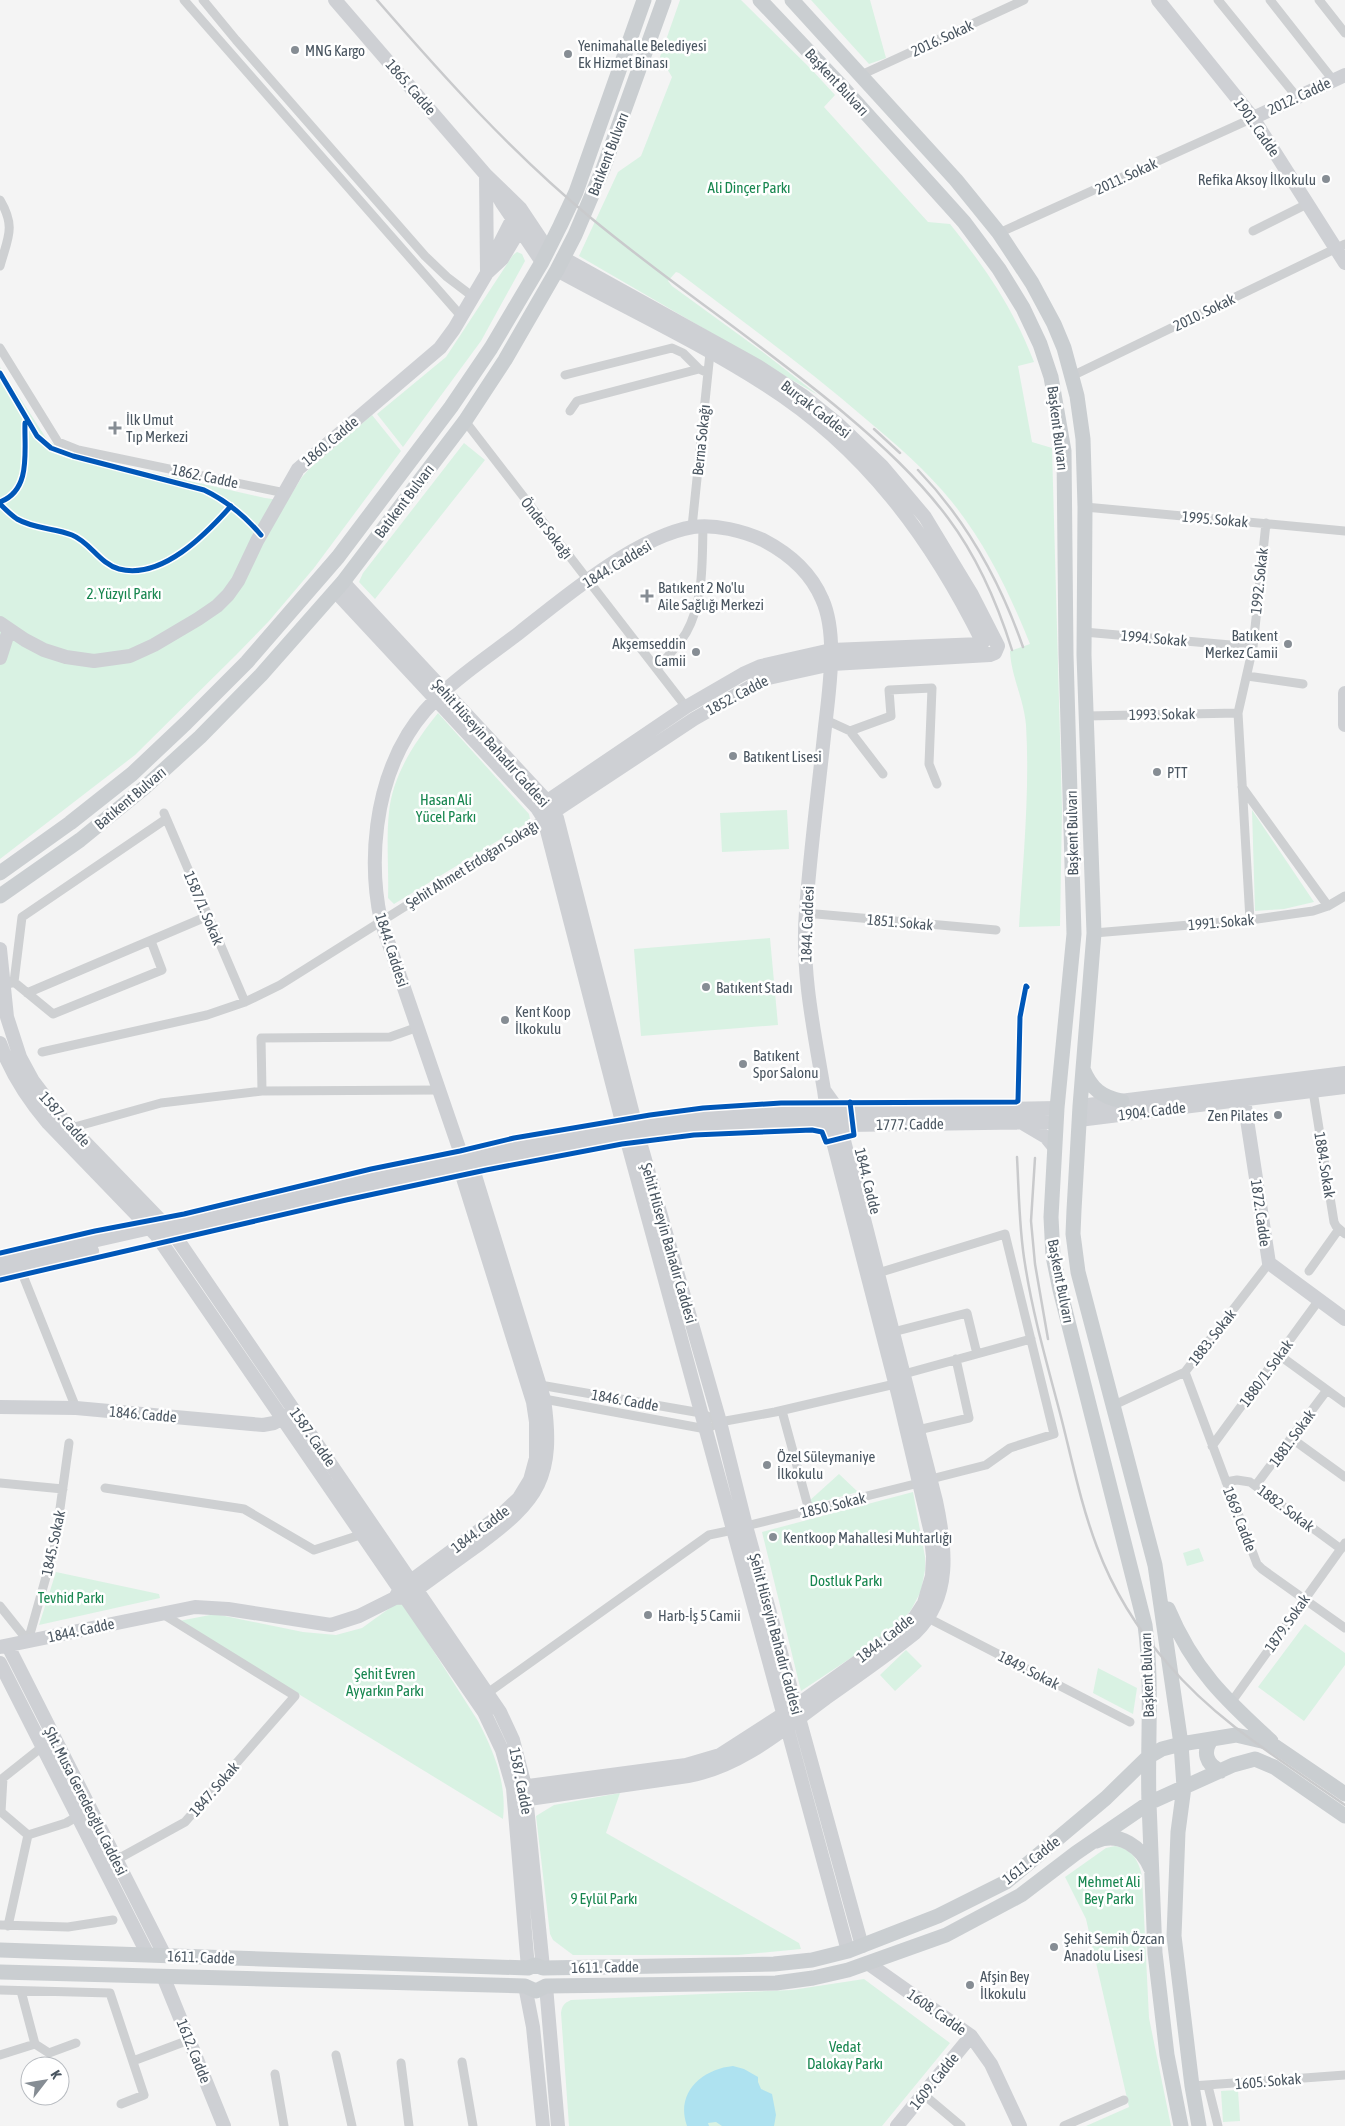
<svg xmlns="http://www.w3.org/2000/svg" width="1345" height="2126" font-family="'Asap Condensed',sans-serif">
	<rect width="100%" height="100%" fill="#f4f4f4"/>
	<path fill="#d9f2e3" d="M680 0H741L812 70 835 95 824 107 928 222 950 224C987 270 1013 308 1034 362L1018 366 1032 442 1052 448 1062 809 1060 926 1019 927C1023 860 1030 792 1026 725 1024 699 1011 676 1010 651L1030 644C1010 594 986 544 952 502 927 471 897 445 867 420 807 368 742 321 679 273L676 272 668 281 672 286 764 353 818 395 579 256 618 172 641 156 672 77 660 57Z
		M811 0H870L886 58 869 64Z
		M517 252 522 254 525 261 481 341 403 447 377 414 446 357 513 255Z
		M0 367 48 441 76 455 265 498 287 501 302 477 310 468 372 415 401 451 314 568 269 621 236 655 135 755 0 859Z
		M464 443 485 460 375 599 359 582 363 573Z
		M438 713 529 814 530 819 527 823 394 904 388 898C389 870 386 840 389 812 393 774 415 742 438 713Z
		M787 810 789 849 722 852 720 813Z
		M1252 810 1314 902 1284 909 1255 911Z
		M770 938 778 1025 641 1036 634 949Z
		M839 1474 858 1492 809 1505 808 1502Z
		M913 1492 925 1557V1570L921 1591 911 1610 896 1628 801 1691 762 1532Z
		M1199 1548 1204 1561 1187 1566 1183 1553Z
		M56 1572 159 1594 160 1598 39 1625Z
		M401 1600 478 1721C494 1752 507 1783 503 1819L179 1621 215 1614 303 1632 336 1635 362 1628Z
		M1305 1624 1345 1653V1665L1304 1721 1258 1687Z
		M906 1650 922 1666 895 1691 880 1675Z
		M1098 1668 1137 1688 1133 1714 1093 1693Z
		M620 1793 606 1833 799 1943 801 1949 738 1955H573L553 1940 550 1934 536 1816 554 1805Z
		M1115 1846C1132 1849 1139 1861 1142 1876L1149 2018 1171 2126H1086L1129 2107 1086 1919 1065 1877 1106 1848Z
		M864 1979 950 2043 882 2126H569L561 2013C562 2006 564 2003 571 2000L792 1990Z
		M1238 2090 1240 2121 1223 2122 1221 2091Z"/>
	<path fill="#aee2f0" d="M733 2066 744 2069 758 2077V2082L761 2089 772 2094 776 2115 774 2126H722L716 2122 708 2123 709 2126H687C675 2093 702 2069 733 2066Z"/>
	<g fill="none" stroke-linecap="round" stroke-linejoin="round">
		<path stroke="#ced0d2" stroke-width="9" d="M184 0 461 316
			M203 0 236 40 425 256 447 277 472 296
			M1218 0 1297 97
			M1270 0 1333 80
			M1319 0 1345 33
			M861 75 1024 0
			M0 200C16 227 8 237 0 266
			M1253 231 1307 204
			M999 233 1253 118
			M0 348 58 442 78 450 285 493
			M565 375 672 348 683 353 699 369
			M1072 376 1345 244
			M570 411 577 401 699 369 708 373
			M465 421 686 707
			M1085 507 1345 531
			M692 527 710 353
			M1084 632 1253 647
			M657 669C666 658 678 646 686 633 704 602 702 562 703 527
			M1247 676 1303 684
			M1086 716 1238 713
			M826 720 850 731 891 716 889 690 932 688 929 764 937 784
			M850 731 883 774
			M1242 787 1328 906
			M164 813 245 1002
			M805 913 996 930
			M1250 920 1238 713 1253 647 1266 523
			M1094 933 1250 920 1313 911 1328 906 1345 896
			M14 982 53 1014 162 970 151 941
			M3 986 14 982 22 917 166 819
			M27 993 208 916
			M42 1052 207 1015 245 1002 280 985 544 819
			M262 1091 261 1038 390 1037 418 1027
			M1313 1091 1334 1222 1336 1226 1345 1234
			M71 1128 161 1103 262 1091 440 1090
			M20 1268 76 1408
			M1309 1271 1339 1229
			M878 1273 1005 1234 1054 1434 1010 1448 986 1465 931 1479
			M893 1332 967 1313 977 1354
			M1279 1355 1345 1403
			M1185 1372 1257 1564 1262 1569 1345 1628
			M904 1374 1031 1339
			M535 1386 540 1385 701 1413 720 1422
			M539 1401 544 1399 706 1429 720 1422 775 1412 895 1384
			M1112 1406 1185 1372 1269 1263
			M782 1411 809 1510
			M918 1430 969 1418 956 1359
			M1291 1438 1345 1477
			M1212 1446 1319 1300
			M1226 1482 1237 1480 1250 1482 1341 1549
			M0 1483 63 1489
			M1256 1485 1327 1390
			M105 1488 244 1509 314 1550 363 1534
			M746 1526 919 1483
			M0 1606 28 1641
			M928 1618 1130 1722
			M28 1641 55 1545 69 1443
			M489 1692 709 1535 733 1530
			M1230 1704 1345 1543
			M42 1747 3 1778 1 1812 28 1835 66 1823 78 1816
			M116 1860 185 1822 295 1696 161 1613
			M0 1925 68 1927 113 1920
			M8 1926 28 1835
			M0 1990 110 1993 144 2095 121 2104
			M21 1991 35 2044
			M0 2055 35 2044 49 2053 76 2043
			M336 2055 352 2126
			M133 2061 189 2040
			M462 2062 473 2126
			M401 2063 409 2126
			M275 2074 284 2126
			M1192 2086 1345 2075
			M1208 2086 1218 2126
			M923 2094 961 2126
			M1064 2126 1124 2100"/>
		<path stroke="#ced0d4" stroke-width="14" d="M1158 0 1253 118 1345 263
			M1253 118 1345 75
			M516 212 497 249 487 273 502 259 524 222
			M563 258 756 365 802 395 838 424 882 466 925 517 971 593 995 640
			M542 262 502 203 486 175 520 208 548 250
			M557 270C626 308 699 342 766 385 865 448 931 538 982 641
			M343 582 547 801 557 818 640 1142 720 1422 746 1526 862 1946
			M335 591 537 808 544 819 626 1137 848 1951
			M0 623 25 640 44 650 66 657 94 661 130 656 154 645 198 619 217 606 228 595 238 581 257 541 298 469 440 348 454 329 487 273 486 175 335 0
			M0 658 9 630
			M1345 693V725
			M540 806 686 707 743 674 761 666 831 650 981 644
			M546 817 694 719 764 679 832 664 990 655 995 653 998 646 995 640 990 638 982 641 981 647 983 652 990 655
			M0 949 7 1017 20 1057 33 1081 58 1114 173 1233 500 1712 513 1740 525 1786 543 1968
			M0 1043C11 1074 27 1098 48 1123L157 1236 484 1712 502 1750 513 1788 528 1968
			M1244 1100 1269 1263 1345 1319
			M1080 1106 1345 1073
			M1079 1120 1345 1087
			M1024 1124 1046 1137 1055 1148
			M460 1151 381 921C368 861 375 788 408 734 434 691 480 663 519 633 563 598 637 536 693 527 716 524 743 531 763 540 788 553 811 573 822 599 839 636 828 697 824 736 818 794 810 852 806 911 801 971 814 1031 824 1090
			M460 1151 469 1156 544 1399C555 1477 539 1500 478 1545 454 1562 430 1580 406 1597L395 1598 400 1589 503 1513 519 1498 530 1480 536 1458V1422L533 1402 457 1159Z
			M166 1234 529 1154 626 1137 715 1127 1056 1122
			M0 1262 548 1138 635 1122 708 1114 1057 1108
			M0 1273 92 1251
			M0 1407 76 1408 263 1425 274 1423 291 1413
			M8 1646 165 1956
			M0 1647 195 1607 228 1609 331 1625 359 1616 395 1598
			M0 1663 148 1955
			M513 1788 686 1765 720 1755 796 1706 899 1632 915 1617 924 1603 932 1576 933 1556 930 1529 899 1398 829 1126 824 1090 839 1111 840 1125 936 1501C946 1548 952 1597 915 1633 886 1656 856 1677 826 1698 784 1729 740 1767 688 1776L515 1801
			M869 1964 971 2036 991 2064 1020 2126
			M163 1976 224 2126
			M525 1986 533 2027 543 2126
			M546 1986 558 2126
			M897 2126 971 2036"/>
		<path stroke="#caced1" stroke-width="15" d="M760 0 845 90 964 222 999 269 1023 308 1040 344 1051 377 1064 451 1066 654 1074 934 1057 1108 1051 1217 1053 1256 1060 1290 1145 1625C1153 1684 1147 1744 1149 1803L1233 1765 1255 1759 1274 1767 1345 1816
			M792 0 956 180 999 233 1032 283 1054 324 1064 348 1077 396 1083 439 1085 507 1084 655 1094 933 1080 1106 1074 1210 1073 1234 1078 1272 1155 1565 1181 1744 1236 1735 1270 1743 1345 1794
			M0 873 70 823 132 774 186 723 247 662 338 557 451 407 491 348 542 262 560 226 576 192 644 0
			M0 896 80 840 144 788 200 737 261 675 343 582 465 421 505 360 557 270 575 235 603 169 664 0
			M1083 1069C1091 1089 1102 1097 1122 1101
			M1168 1609C1193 1669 1225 1699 1271 1741
			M1212 1739C1202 1751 1206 1765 1221 1771
			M1096 1841C1119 1831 1142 1847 1151 1869
			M0 1950 528 1968 535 1965 543 1968 774 1964 812 1960 848 1951 938 1916 1006 1882 1106 1798 1148 1757 1162 1749 1181 1744 1184 1787 1178 1832 1174 1936 1192 2086 1199 2126
			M0 1972 525 1986 536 1991 546 1986 776 1983 813 1978 848 1970 946 1935 1021 1895 1076 1853 1149 1803 1155 1953 1167 2055 1181 2126"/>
		<path stroke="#c9cacc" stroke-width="2.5" d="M377 0C444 77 512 153 591 218 673 286 762 344 844 413 882 445 918 478 948 518 978 558 997 602 1012 650
			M874 429 900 453
			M918 470C967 521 1000 581 1023 647
			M1017 1157C1019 1193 1019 1229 1025 1264 1033 1316 1048 1367 1061 1417 1072 1460 1081 1505 1097 1547 1113 1590 1138 1630 1168 1664 1217 1722 1284 1762 1345 1805
			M1035 1158 1031 1221 1035 1264 1048 1339"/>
		<defs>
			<path id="cycleway" d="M0 373 37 436 51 448 73 456 204 490C227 501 244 515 261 535
				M0 502C32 490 24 450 25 423
				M0 504C5 509 11 515 17 519 34 529 55 528 72 535 90 542 100 564 119 569 162 580 206 534 231 506
				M0 1253 95 1231 184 1214 371 1169 460 1151 514 1138 650 1115 703 1108 781 1103 1016 1102 1018 1101 1020 1017 1026 986 1027 987
				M0 1280 346 1200 486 1170 622 1144 694 1135 812 1130 822 1132 826 1142 854 1135 850 1102"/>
		</defs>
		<use href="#cycleway" stroke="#fff" stroke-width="8"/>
		<use href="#cycleway" stroke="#0057b8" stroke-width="5"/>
	</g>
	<g fill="#868d94" stroke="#fff" stroke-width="2">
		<circle cx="295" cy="50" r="5"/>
		<circle cx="568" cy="54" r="5"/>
		<circle cx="1326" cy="179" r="5"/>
		<path d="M112.5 420.5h5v5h5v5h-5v5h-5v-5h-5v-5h5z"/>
		<path d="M644.5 588.5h5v5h5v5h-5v5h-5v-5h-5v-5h5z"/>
		<circle cx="1288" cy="644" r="5"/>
		<circle cx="696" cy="652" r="5"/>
		<circle cx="733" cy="756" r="5"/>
		<circle cx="1157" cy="772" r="5"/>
		<circle cx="706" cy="987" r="5"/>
		<circle cx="505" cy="1020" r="5"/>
		<circle cx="743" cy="1064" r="5"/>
		<circle cx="1278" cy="1115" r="5"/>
		<circle cx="767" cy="1465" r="5"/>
		<circle cx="773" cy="1537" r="5"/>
		<circle cx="648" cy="1615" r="5"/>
		<circle cx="1054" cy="1947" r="5"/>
		<circle cx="970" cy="1985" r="5"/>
	</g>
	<g text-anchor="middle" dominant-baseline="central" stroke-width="5" stroke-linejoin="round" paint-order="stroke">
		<g font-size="15" fill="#4a5661" stroke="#fff">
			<text transform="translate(942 38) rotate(-25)">2016. Sokak</text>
			<text transform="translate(837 82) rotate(47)">Başkent Bulvarı</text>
			<text transform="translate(411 87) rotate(49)">1865. Cadde</text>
			<text transform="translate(1299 96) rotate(-25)">2012. Cadde</text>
			<text transform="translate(1257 127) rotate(55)">1901. Cadde</text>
			<text transform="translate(608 154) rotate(-69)">Batıkent Bulvarı</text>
			<text transform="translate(1126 176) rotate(-25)">2011. Sokak</text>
			<text transform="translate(1204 312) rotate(-26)">2010. Sokak</text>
			<text transform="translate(816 409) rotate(38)">Burçak Caddesi</text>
			<text transform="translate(1058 428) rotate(83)">Başkent Bulvarı</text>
			<text transform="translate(701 440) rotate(-84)">Berna Sokağı</text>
			<text transform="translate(330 441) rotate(-40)">1860. Cadde</text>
			<text transform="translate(205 476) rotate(12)">1862. Cadde</text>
			<text transform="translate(404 501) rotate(-53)">Batıkent Bulvarı</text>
			<text transform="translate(1215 519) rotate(5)">1995. Sokak</text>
			<text transform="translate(547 528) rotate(52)">Önder Sokağı</text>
			<text transform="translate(617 564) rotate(-31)">1844. Caddesi</text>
			<text transform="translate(1259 581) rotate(-84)">1992. Sokak</text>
			<text transform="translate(1154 638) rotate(5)">1994. Sokak</text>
			<text transform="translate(737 695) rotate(-28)">1852. Cadde</text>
			<text transform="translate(1162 714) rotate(-1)">1993. Sokak</text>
			<text transform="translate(491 743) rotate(48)">Şehit Hüseyin Bahadır Caddesi</text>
			<text transform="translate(130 798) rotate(-40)">Batıkent Bulvarı</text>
			<text transform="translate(1072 833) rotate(-91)">Başkent Bulvarı</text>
			<text transform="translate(472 864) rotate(-32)">Şehit Ahmet Erdoğan Sokağı</text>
			<text transform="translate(204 908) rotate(67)">1587/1. Sokak</text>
			<text transform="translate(900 922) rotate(5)">1851. Sokak</text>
			<text transform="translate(1221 922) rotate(-5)">1991. Sokak</text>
			<text transform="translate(807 924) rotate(-88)">1844. Caddesi</text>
			<text transform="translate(392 950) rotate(72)">1844. Caddesi</text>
			<text transform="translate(1152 1111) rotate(-7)">1904. Cadde</text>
			<text transform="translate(65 1119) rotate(48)">1587. Cadde</text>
			<text transform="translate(910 1124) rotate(-1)">1777. Cadde</text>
			<text transform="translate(1325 1165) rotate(81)">1884. Sokak</text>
			<text transform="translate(868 1181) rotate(76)">1844. Cadde</text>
			<text transform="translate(1261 1213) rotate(82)">1872. Cadde</text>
			<text transform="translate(669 1243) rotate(74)">Şehit Hüseyin Bahadır Caddesi</text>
			<text transform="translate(1061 1281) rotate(79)">Başkent Bulvarı</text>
			<text transform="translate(1212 1337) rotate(-52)">1883. Sokak</text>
			<text transform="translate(1266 1373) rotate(-54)">1880/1. Sokak</text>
			<text transform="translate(625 1400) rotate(10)">1846. Cadde</text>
			<text transform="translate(143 1414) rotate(5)">1846. Cadde</text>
			<text transform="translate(313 1437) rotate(55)">1587. Cadde</text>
			<text transform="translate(1292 1438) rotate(-54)">1881. Sokak</text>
			<text transform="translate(833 1505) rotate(-14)">1850. Sokak</text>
			<text transform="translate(1286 1508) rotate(37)">1882. Sokak</text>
			<text transform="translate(1240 1519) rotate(69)">1869. Cadde</text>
			<text transform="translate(480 1529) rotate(-37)">1844. Cadde</text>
			<text transform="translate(53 1543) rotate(-78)">1845. Sokak</text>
			<text transform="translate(1287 1623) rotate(-55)">1879. Sokak</text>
			<text transform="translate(81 1630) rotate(-12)">1844. Cadde</text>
			<text transform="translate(776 1634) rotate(75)">Şehit Hüseyin Bahadır Caddesi</text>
			<text transform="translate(885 1638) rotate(-38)">1844. Cadde</text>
			<text transform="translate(1029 1670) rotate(27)">1849. Sokak</text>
			<text transform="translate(1147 1675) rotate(-92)">Başkent Bulvarı</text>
			<text transform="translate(521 1781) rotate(79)">1587. Cadde</text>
			<text transform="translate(214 1789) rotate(-49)">1847. Sokak</text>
			<text transform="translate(86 1801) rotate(63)">Şht. Musa Geredeoğlu Caddesi</text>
			<text transform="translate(1031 1860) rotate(-38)">1611. Cadde</text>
			<text transform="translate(201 1957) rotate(2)">1611. Cadde</text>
			<text transform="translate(605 1967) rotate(-1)">1611. Cadde</text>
			<text transform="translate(937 2012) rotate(35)">1608. Cadde</text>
			<text transform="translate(194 2051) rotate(68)">1612. Cadde</text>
			<text transform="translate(934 2081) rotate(-51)">1609. Cadde</text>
			<text transform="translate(1268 2081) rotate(-5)">1605. Sokak</text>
		</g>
		<g font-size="15" fill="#4a5661" stroke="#fff" text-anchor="start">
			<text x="578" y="45">Yenimahalle Belediyesi<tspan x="578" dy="17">Ek Hizmet Binası</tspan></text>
			<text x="305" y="50">MNG Kargo</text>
			<text x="1316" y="179" text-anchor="end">Refika Aksoy İlkokulu</text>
			<text x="126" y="419">İlk Umut<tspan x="126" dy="17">Tıp Merkezi</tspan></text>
			<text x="658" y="587">Batıkent 2 No'lu<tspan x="658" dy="17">Aile Sağlığı Merkezi</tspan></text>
			<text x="1278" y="635" text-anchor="end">Batıkent<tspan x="1278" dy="17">Merkez Camii</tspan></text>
			<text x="686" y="643" text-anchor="end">Akşemseddin<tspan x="686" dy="17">Camii</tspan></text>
			<text x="743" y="756">Batıkent Lisesi</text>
			<text x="1167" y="772">PTT</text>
			<text x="716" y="987">Batıkent Stadı</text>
			<text x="515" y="1011">Kent Koop<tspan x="515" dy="17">İlkokulu</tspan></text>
			<text x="753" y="1055">Batıkent<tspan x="753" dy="17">Spor Salonu</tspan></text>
			<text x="1268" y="1115" text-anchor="end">Zen Pilates</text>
			<text x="777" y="1456">Özel Süleymaniye<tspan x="777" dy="17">İlkokulu</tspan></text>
			<text x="783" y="1537">Kentkoop Mahallesi Muhtarlığı</text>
			<text x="658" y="1615">Harb-İş 5 Camii</text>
			<text x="1064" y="1938">Şehit Semih Özcan<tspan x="1064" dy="17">Anadolu Lisesi</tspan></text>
			<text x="980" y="1976">Afşin Bey<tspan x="980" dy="17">İlkokulu</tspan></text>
		</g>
		<g font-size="15" fill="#17864f" stroke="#fff">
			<text x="749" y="187">Ali Dinçer Parkı</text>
			<text x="124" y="593">2. Yüzyıl Parkı</text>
			<text x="446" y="799">Hasan Ali<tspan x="446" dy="17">Yücel Parkı</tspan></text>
			<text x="846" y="1580">Dostluk Parkı</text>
			<text x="71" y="1597">Tevhid Parkı</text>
			<text x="385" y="1673">Şehit Evren<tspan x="385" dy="17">Ayyarkın Parkı</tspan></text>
			<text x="1109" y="1881">Mehmet Ali<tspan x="1109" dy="17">Bey Parkı</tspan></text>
			<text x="604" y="1898">9 Eylül Parkı</text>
			<text x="845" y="2046">Vedat<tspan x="845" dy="17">Dalokay Parkı</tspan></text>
		</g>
	</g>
	<g transform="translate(45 2081) rotate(59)"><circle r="24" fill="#ffffff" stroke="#b7bbc0"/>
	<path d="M0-4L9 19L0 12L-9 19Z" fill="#868d94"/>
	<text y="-8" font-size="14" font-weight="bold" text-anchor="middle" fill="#4a5661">K</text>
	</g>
</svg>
